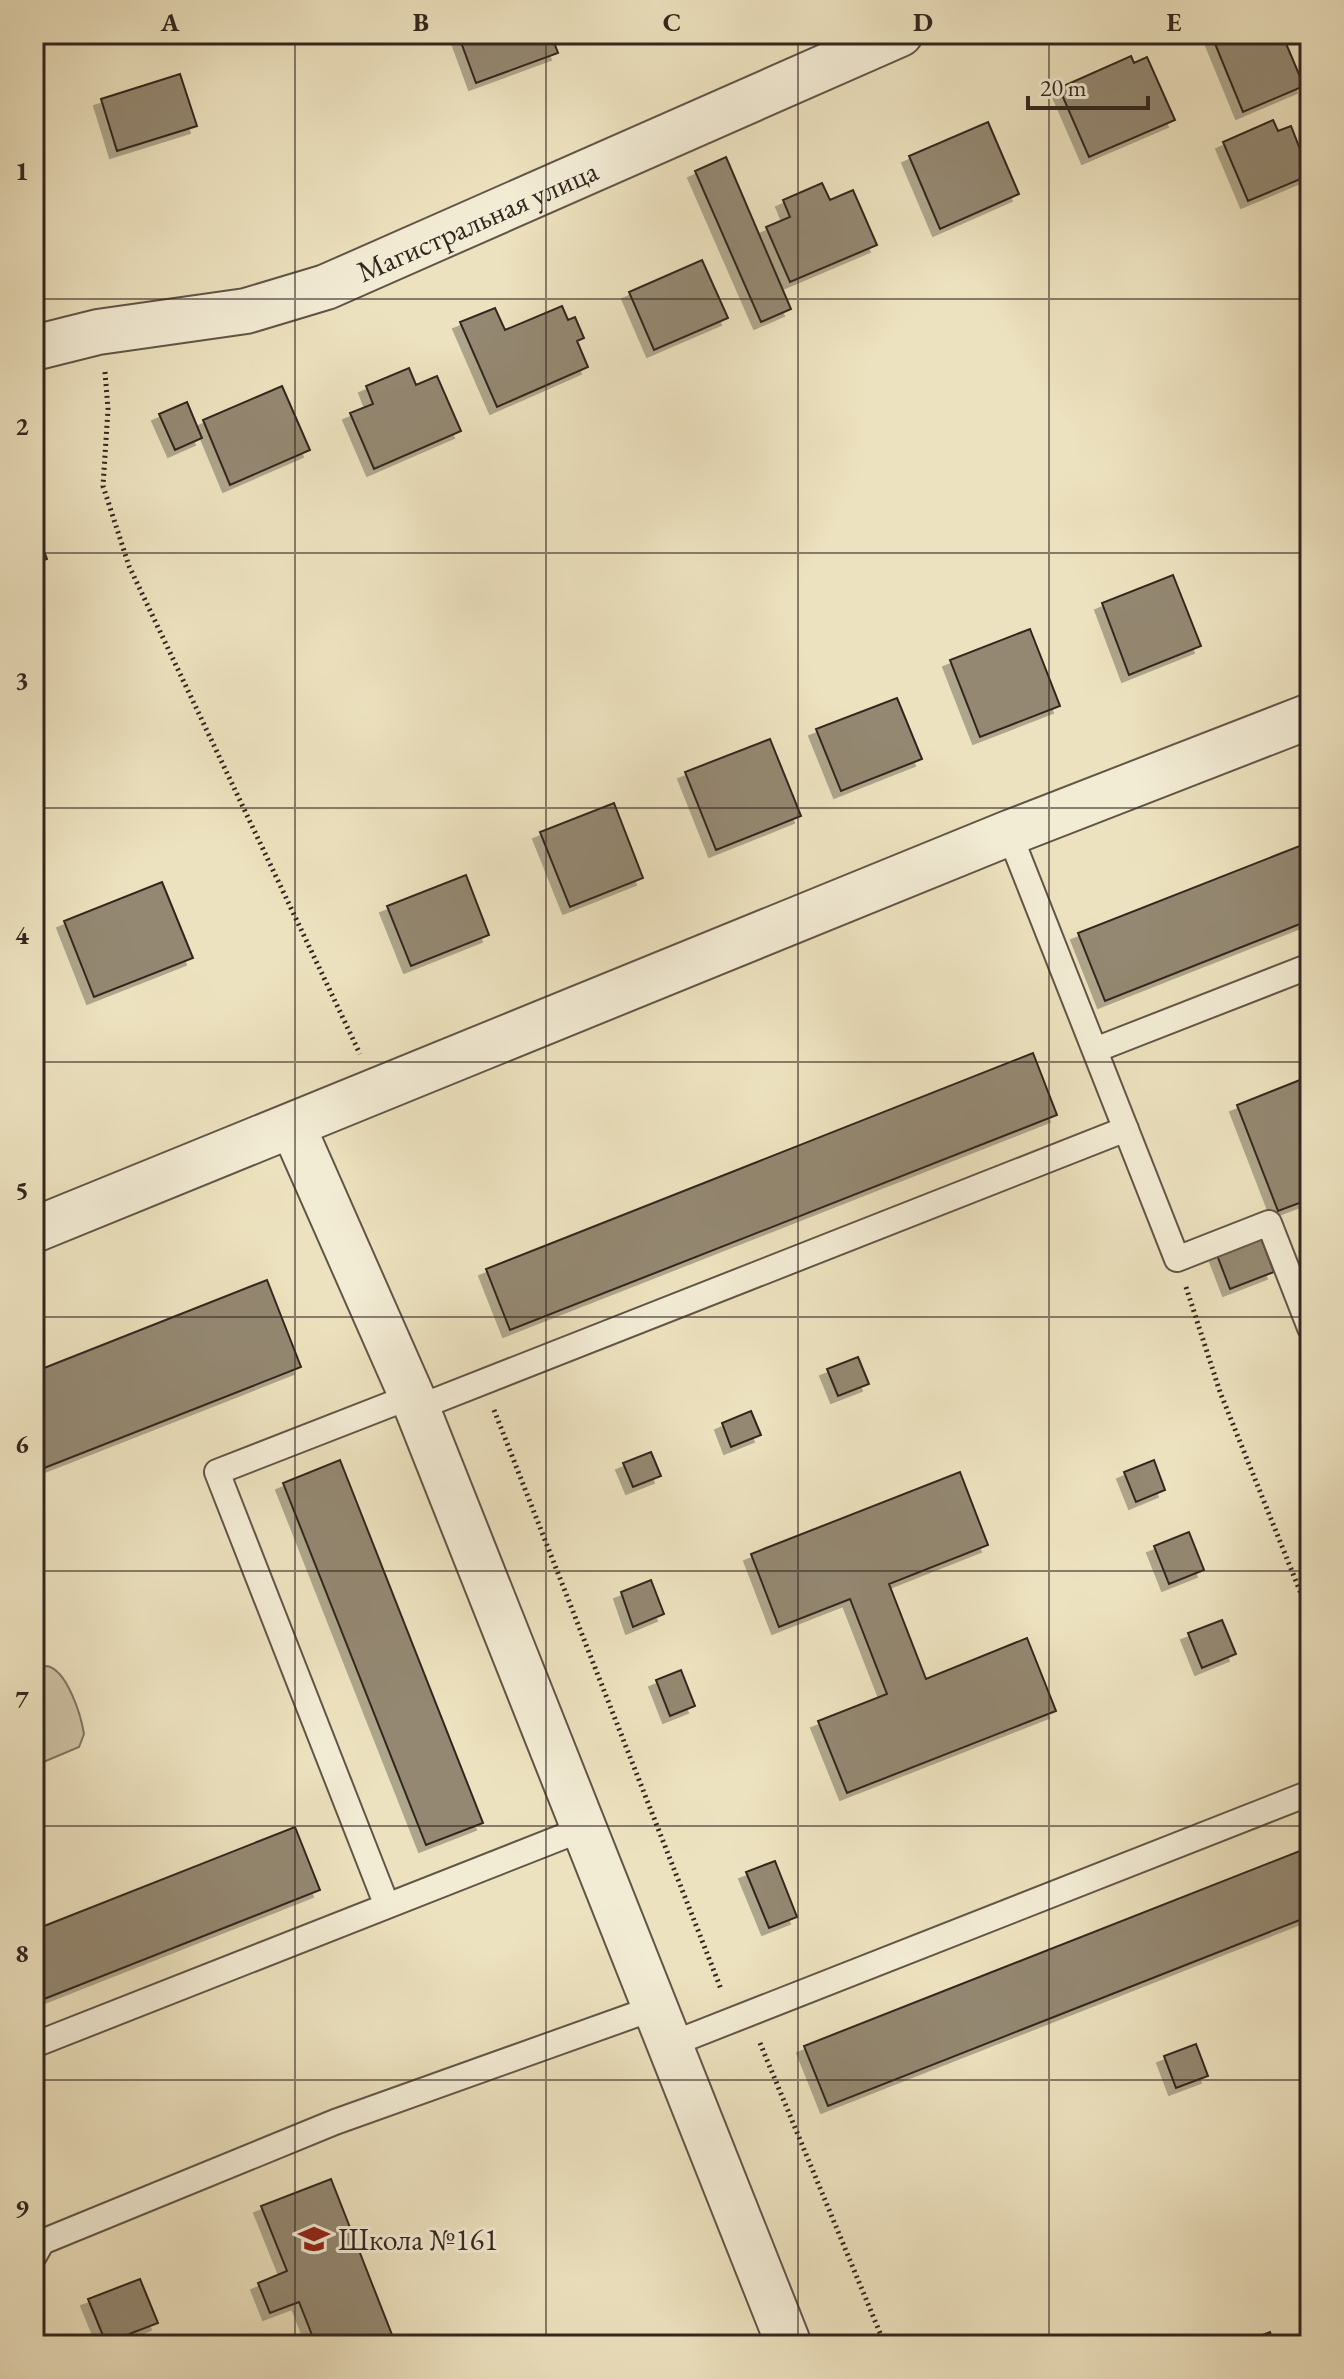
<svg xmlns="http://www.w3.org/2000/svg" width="1344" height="2379" font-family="'EB Garamond',serif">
	<defs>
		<filter id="shadow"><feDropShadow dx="-7" dy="7" stdDeviation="0" flood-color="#0004"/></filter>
	</defs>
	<rect width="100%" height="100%" fill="#ede2bf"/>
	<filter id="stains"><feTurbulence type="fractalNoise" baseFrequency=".0025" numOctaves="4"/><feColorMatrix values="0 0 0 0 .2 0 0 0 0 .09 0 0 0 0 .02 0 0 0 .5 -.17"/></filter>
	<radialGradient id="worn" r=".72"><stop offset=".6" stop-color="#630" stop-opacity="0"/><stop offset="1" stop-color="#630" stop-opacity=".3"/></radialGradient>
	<path fill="#cdc2a4" stroke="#807462" stroke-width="2" d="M47 1666C67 1670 81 1715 84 1734L79 1747 34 1766V1669Z"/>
	<path fill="#948872" stroke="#33261f" stroke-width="2" filter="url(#shadow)" d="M458 34H551L558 53 476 83Z
		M1211 34H1282L1304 86 1243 112Z
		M1131 56 1134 63 1147 57 1175 120 1089 157 1059 88Z
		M180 74 197 126 117 151 101 99Z
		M1273 120 1278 131 1291 126 1310 175 1248 201 1223 142Z
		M988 122 1019 194 940 229 909 156Z
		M726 157 791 309 761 322 695 171Z
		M822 183 830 200 853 190 877 245 790 282 766 227 790 217 783 200Z
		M702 260 728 318 654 350 629 292Z
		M562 306 568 320 575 317 584 338 577 341 588 367 497 407 460 322 495 308 505 330Z
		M409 368 416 385 437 376 461 431 374 469 350 413 373 404 366 386Z
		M282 386 310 450 230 485 203 420Z
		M187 402 202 438 175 450 159 414Z
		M34 526 47 559 34 564Z
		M1173 575 1201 646 1129 675 1102 603Z
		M1030 629 1060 706 980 737 950 660Z
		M897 698 922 759 841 791 816 729Z
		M770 739 801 816 716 850 685 772Z
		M614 803 643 878 570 907 540 832Z
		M1310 842V920L1105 1001 1078 933Z
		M466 875 489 935 411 966 387 906Z
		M162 882 193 958 94 997 64 921Z
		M1033 1053 1057 1115 510 1330 486 1269Z
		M1310 1076V1208L1307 1200 1278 1211 1237 1105Z
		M1261 1238 1274 1272 1230 1289 1217 1255Z
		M267 1280 301 1367 34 1472V1372Z
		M858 1357 869 1384 838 1396 827 1369Z
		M751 1411 761 1435 731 1447 722 1423Z
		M651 1452 661 1476 633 1487 623 1463Z
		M340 1460 483 1823 426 1845 283 1483Z
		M1154 1460 1165 1490 1136 1502 1124 1472Z
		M960 1472 988 1545 889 1584 926 1679 1027 1638 1056 1711 847 1793 818 1721 887 1694 850 1599 779 1627 751 1554Z
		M1189 1532 1204 1570 1169 1584 1154 1546Z
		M651 1580 664 1614 633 1627 621 1592Z
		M1222 1620 1236 1654 1202 1668 1188 1633Z
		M681 1670 695 1706 670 1716 656 1680Z
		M295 1827 320 1890 34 2003V1930Z
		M1310 1847V1916L828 2106 804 2046Z
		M775 1861 797 1917 769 1928 746 1872Z
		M1196 2044 1208 2076 1176 2088 1164 2056Z
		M331 2179 396 2345H316L299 2302 270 2313 258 2283 287 2271 261 2206Z
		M140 2279 158 2323 106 2343 88 2299Z
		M1270 2332 1275 2345H1237Z"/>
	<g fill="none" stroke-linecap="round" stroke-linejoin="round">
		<defs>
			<path id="lane" d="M1009 833 1177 1259 1269 1223 1310 1328
				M1095 1050 1310 966
				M417 1408 1126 1129
				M387 1906 217 1472 412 1396
				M34 2045 585 1828
				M669 2045 1310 1793
				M34 2256 42 2242 335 2122 654 2008"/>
			<g id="street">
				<path id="s1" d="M34 348 98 332 246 311 326 287 900 34"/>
				<path d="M293 1127 417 1408 789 2345"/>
				<path d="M34 1230 1009 833 1310 716"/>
			</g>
		</defs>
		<use href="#lane" stroke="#625547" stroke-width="28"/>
		<use href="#street" stroke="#625547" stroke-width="48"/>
		<path stroke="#33261f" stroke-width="5" stroke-dasharray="2 4" stroke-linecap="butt" d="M105 372 108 409 103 486 129 566 360 1054
			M1186 1287 1220 1392 1310 1616
			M494 1410 721 1989
			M760 2043 885 2345"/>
		<use href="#lane" stroke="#f3ecd5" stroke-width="24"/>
		<use href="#street" stroke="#f3ecd5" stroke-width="44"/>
	</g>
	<path fill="none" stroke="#33261f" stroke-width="2" stroke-opacity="0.55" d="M295 34V2345M546 34V2345M798 34V2345M1049 34V2345M34 299H1310M34 553H1310M34 808H1310M34 1062H1310M34 1317H1310M34 1571H1310M34 1826H1310M34 2080H1310"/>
	<defs>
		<symbol id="school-bare" viewBox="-9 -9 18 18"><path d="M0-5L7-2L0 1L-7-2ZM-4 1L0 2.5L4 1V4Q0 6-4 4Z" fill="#8f2418" stroke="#f3ecd5" stroke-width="2.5" paint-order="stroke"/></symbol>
	</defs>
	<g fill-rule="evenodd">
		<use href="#school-bare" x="292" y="2217" width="44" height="44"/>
	</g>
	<g text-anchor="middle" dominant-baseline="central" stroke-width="6" stroke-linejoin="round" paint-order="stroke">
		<g font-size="30" fill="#33261f" stroke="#f3ecd5">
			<text stroke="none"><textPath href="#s1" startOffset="464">Магистральная улица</textPath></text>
		</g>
		<g font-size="30" fill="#33261f" stroke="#f3ecd5" text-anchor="start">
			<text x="338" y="2239">Школа №161</text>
		</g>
	</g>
	<rect width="1344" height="2379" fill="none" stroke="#ede2bf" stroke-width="88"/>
	<path d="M1028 96v12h120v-12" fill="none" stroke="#33261f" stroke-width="4"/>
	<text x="1040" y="96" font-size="24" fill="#33261f" stroke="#f3ecd5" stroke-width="6" paint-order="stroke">20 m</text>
	<rect x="44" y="44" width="1256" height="2291" fill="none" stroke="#33261f" stroke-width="3"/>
	<g font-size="26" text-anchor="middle" font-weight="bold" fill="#33261f">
		<text x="170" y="31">A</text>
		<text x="421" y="31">B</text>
		<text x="672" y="31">C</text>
		<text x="923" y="31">D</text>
		<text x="1174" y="31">E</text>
		<text x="22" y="180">1</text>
		<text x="22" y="435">2</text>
		<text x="22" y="689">3</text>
		<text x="22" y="944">4</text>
		<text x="22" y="1199">5</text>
		<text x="22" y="1453">6</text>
		<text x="22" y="1708">7</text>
		<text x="22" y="1962">8</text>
		<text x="22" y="2217">9</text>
	</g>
	<rect width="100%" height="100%" filter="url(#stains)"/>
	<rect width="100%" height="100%" fill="url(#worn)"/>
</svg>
